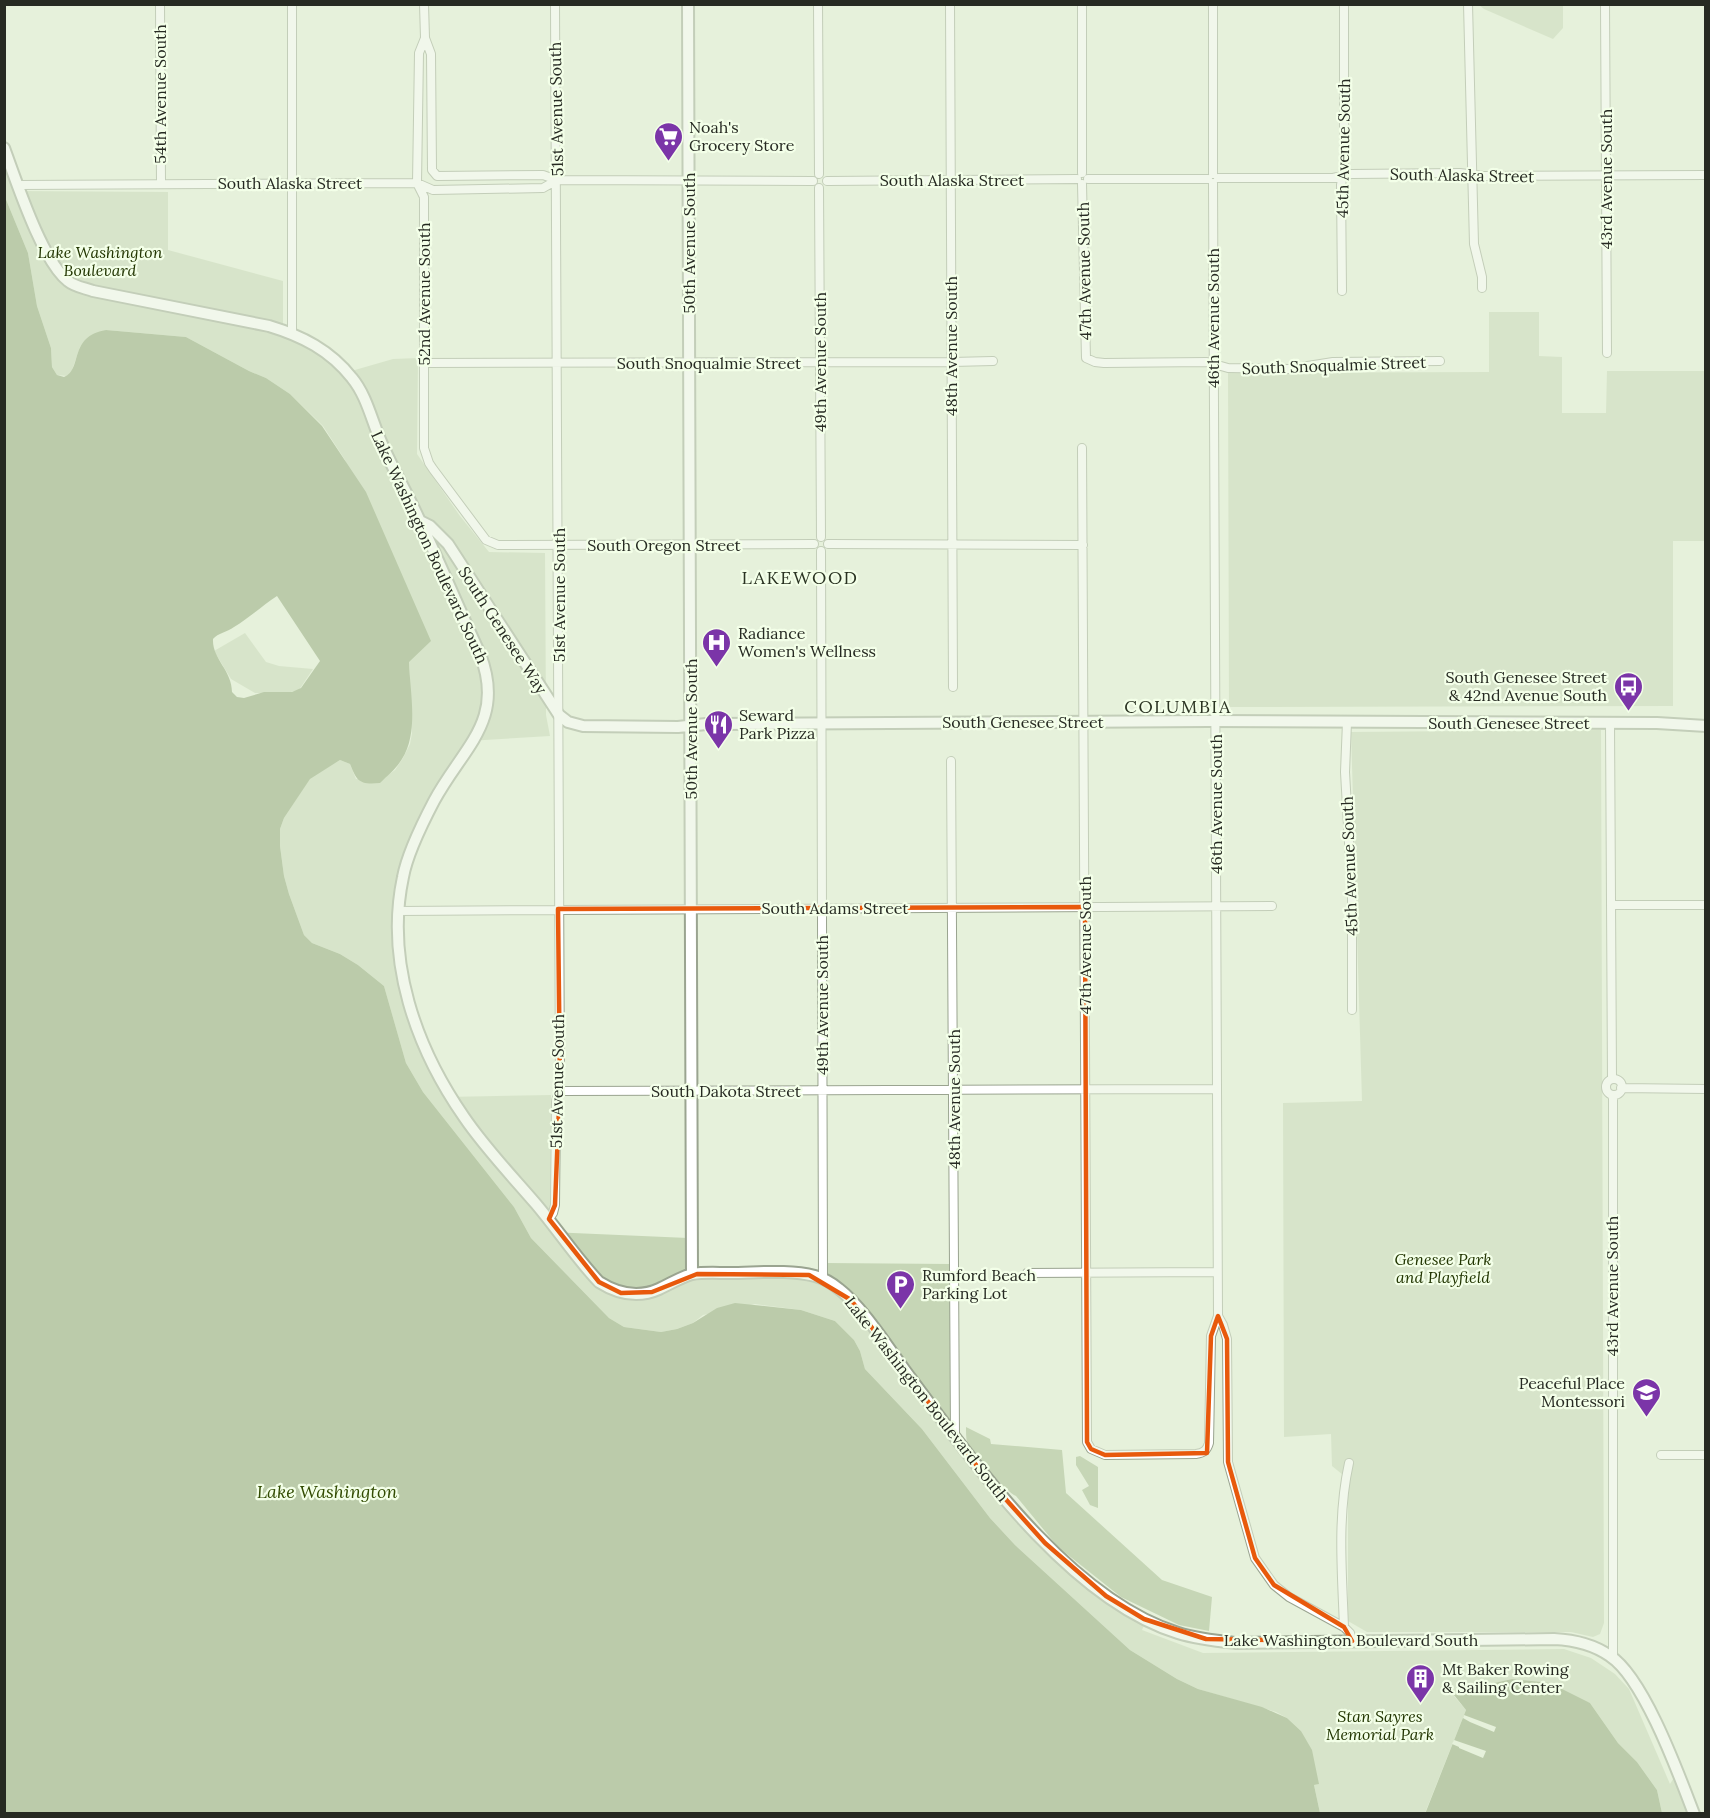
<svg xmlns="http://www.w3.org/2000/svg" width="1710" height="1818" font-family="Lora,serif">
	<rect width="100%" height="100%" fill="#e6f1db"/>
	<path fill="#c6d6b6" d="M1479 5H1563V28L1553 39 1484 9Z
		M4 159 17 191 168 192V250L283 281V335L326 359 341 374 393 359 418 358 417 454 460 516 489 552 545 553 546 715 550 736 468 741 400 871C379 950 409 1028 445 1097L551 1095 550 1232 688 1238 698 1277C739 1277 786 1270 824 1286L825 1263 951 1264 954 1444 1056 1559 1145 1623 1142 1630 1203 1653 1564 1649 1591 1658 1615 1674 1629 1689 1670 1784 1677 1773 1694 1813H1662L1657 1790 1637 1762 1618 1743 1590 1703 1512 1679 1494 1683 1454 1696 1466 1710 1425 1813H1320L1314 1785 1318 1784 1301 1731 1287 1718 1276 1712 1198 1689 1177 1679 1130 1650 1015 1545 990 1518 922 1429 865 1369 860 1351 854 1340 835 1321 801 1310 755 1304 703 1315 693 1323 677 1329 661 1332 624 1327 609 1318 531 1238 514 1207 423 1092 406 1063 384 986 358 965 340 954 312 943 304 935 289 894 284 876 280 846V829L284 818 310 778 340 760 350 764 356 779 388 775 395 770 403 758 410 744 412 733 409 662 345 460 323 426 290 394 266 378 249 371 186 337 106 330 80 347 71 373 67 376 57 375 52 367 51 348 37 306 28 253 5 197Z
		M1489 312H1539V356L1562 357V413H1606L1607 371H1705V541H1673V706L1229 707 1228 373 1489 372Z
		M245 633 266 662 279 666 313 669 299 690 287 693H255L231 679 214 651Z
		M1601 730 1604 1623 1600 1634 1593 1637 1571 1632H1367L1348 1621V1479L1332 1466 1331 1434 1284 1437 1283 1103 1362 1101 1351 732Z
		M966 1427 990 1439 991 1444 1062 1450 1066 1493 1162 1580 1212 1597 1209 1631 1179 1625 1121 1597 1058 1547 1016 1496C1007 1493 972 1452 967 1442 966 1438 966 1432 966 1427Z
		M1080 1456 1098 1467V1508L1090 1505 1082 1490 1089 1486 1076 1465V1457Z"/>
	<path fill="#889e70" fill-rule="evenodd" d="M5 197 28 253 37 306 51 348 52 367 57 375 64 377C83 370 68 336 106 330L186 337 249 371 266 378 290 394 322 426 366 492 431 641 409 662C410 693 419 732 402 759 396 769 388 775 380 783 359 785 357 781 350 764L340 760 310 779 284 818 280 829V846L284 876 289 894 304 935 312 943 340 954 358 965 384 986 406 1063 423 1092 514 1207 531 1238 609 1318 624 1327 661 1332 677 1329 693 1323 717 1308 735 1303 801 1310 835 1321 854 1340 860 1351 865 1369 922 1429 990 1518 1015 1545 1130 1650 1177 1679 1198 1689 1262 1707 1287 1718 1301 1731 1312 1750 1319 1784 1314 1785 1320 1813H5ZM277 596 320 661 301 688 292 692H264L244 698 237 697 232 692C232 670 212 659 213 639 218 633 227 632 234 627 249 618 262 606 277 596Z
		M1512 1679 1550 1683 1590 1703 1618 1743 1637 1762 1657 1790 1662 1813 1425 1814 1466 1710 1454 1695 1494 1683Z"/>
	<path fill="#e6f1db" d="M1464 1715 1496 1727 1494 1732 1470 1722 1463 1718Z
		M1454 1740 1486 1751 1483 1758 1459 1748V1747L1452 1744Z"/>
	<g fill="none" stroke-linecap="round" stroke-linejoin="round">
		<defs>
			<path id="street" d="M160 4 161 184
				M424 4 425 38 419 53 417 183 424 197V448L429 463 433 469 486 540 498 545 814 544
				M818 4 819 174
				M950 4 953 687
				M1082 4V173
				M1468 4 1474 244 1482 277V288
				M1605 4 1607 353
				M425 38 431 54 432 170 437 176 543 175 557 180
				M1213 174V4
				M1218 178H1333L1351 174 1460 173 1483 176 1706 175
				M1088 179H1208
				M827 181 1077 179
				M1082 184 1086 358 1095 362 1104 363 1207 362 1228 368 1289 369 1333 362 1440 361
				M18 185 417 183 433 190 543 188 557 180 813 181
				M819 188 821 537
				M1342 291 1341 185 1344 169V4
				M292 333V4
				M424 363 952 362 993 361
				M1082 448 1087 1442 1091 1449 1105 1455 1196 1454C1204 1453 1207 1450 1209 1443L1211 1336 1218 1316 1213 183
				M828 544 1083 545
				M821 551 823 1279
				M1347 722 1345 772 1352 896V1010
				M1610 723 1612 1079
				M951 761 955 1436
				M1612 905H1706
				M398 911 1272 906
				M1606 1087a8 8 0 1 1 16 0a8 8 0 1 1-16 0Z
				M1621 1088 1706 1089
				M559 1091 1216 1089
				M549 1219 553 1213 555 1205 556 1102 560 1083 555 4
				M1027 1273 1217 1272
				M1218 1316 1223 1325 1227 1339 1228 1462 1255 1558 1274 1585 1289 1597 1344 1627 1350 1633 1352 1641
				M1661 1455H1706
				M1344 1627C1342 1572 1337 1517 1349 1463
				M1613 1657V1095"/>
			<path id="secondary" d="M688 4 692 1274
				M4 148C16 180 42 261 68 281 75 287 85 288 93 291L269 326C302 336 330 350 352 378 367 396 372 422 382 444 393 469 407 493 418 517 440 563 459 609 480 654 506 721 463 747 434 801 423 822 407 855 403 877 385 961 416 1048 464 1117 485 1148 512 1176 536 1204 558 1230 576 1258 599 1282 618 1294 639 1298 659 1289 670 1284 681 1277 692 1274 704 1272 717 1273 729 1273 756 1273 788 1269 815 1276 823 1278 832 1283 839 1289 864 1308 892 1354 912 1380 977 1467 1071 1600 1178 1633 1197 1639 1217 1641 1236 1643L1554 1639C1575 1640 1593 1644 1610 1656 1644 1678 1679 1775 1694 1814
				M420 521 430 526 448 544 559 715 568 722 583 726 678 727 706 724 1208 721 1657 723 1706 726"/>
		</defs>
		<use href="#street" stroke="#9aa490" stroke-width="10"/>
		<use href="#secondary" stroke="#9aa490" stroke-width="14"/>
		<use href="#street" stroke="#fff" stroke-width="8"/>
		<use href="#secondary" stroke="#fff" stroke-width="10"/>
	</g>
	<path d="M0 0H1710V1818H0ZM1085 907 1087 1442 1091 1449 1105 1455 1207 1453 1211 1336 1218 1316 1227 1339 1228 1462 1255 1558 1274 1585 1344 1627 1352 1641 1206 1639 1144 1619 1106 1596 1045 1543 983 1474 851 1300 809 1275 697 1274 652 1292 621 1293 599 1282 549 1219 555 1205 560 1083 558 909Z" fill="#e6f1db" fill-opacity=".55" fill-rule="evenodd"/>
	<path fill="none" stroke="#e8590c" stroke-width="4.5" stroke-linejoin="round" d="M1085 907 1087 1442 1091 1449 1105 1455 1207 1453 1211 1336 1218 1316 1227 1339 1228 1462 1255 1558 1274 1585 1344 1627 1352 1641 1206 1639 1144 1619 1106 1596 1045 1543 983 1474 851 1300 809 1275 697 1274 652 1292 621 1293 599 1282 549 1219 555 1205 560 1083 558 909Z"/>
	<defs>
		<symbol id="supermarket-pin" viewBox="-11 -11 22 30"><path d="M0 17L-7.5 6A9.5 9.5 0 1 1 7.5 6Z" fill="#7b35a8" stroke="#f3ffe8"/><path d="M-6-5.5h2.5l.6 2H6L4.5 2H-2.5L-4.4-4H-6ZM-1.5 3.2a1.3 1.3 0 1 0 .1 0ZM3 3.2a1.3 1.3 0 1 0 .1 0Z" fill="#fff"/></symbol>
		<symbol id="hospital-pin" viewBox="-11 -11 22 30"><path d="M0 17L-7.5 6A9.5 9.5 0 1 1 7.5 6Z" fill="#7b35a8" stroke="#f3ffe8"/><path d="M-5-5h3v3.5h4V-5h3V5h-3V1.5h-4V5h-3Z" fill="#fff"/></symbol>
		<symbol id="bus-pin" viewBox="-11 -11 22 30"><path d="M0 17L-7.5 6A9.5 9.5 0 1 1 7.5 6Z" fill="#7b35a8" stroke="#f3ffe8"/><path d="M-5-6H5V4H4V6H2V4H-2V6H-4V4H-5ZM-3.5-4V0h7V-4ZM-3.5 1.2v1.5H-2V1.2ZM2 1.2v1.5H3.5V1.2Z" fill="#fff"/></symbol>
		<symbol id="restaurant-pin" viewBox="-11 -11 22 30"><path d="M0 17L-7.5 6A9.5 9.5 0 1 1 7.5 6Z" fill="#7b35a8" stroke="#f3ffe8"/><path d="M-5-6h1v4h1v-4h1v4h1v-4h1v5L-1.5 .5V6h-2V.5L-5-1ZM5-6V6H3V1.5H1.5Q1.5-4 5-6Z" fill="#fff"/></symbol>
		<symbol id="parking-pin" viewBox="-11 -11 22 30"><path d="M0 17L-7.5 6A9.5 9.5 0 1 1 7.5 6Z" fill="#7b35a8" stroke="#f3ffe8"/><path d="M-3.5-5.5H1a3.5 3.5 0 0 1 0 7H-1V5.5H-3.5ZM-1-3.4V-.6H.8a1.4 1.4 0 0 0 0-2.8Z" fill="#fff"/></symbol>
		<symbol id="school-pin" viewBox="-11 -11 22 30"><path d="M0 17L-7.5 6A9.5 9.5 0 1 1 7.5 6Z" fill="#7b35a8" stroke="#f3ffe8"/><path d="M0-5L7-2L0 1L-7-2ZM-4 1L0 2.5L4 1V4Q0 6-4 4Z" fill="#fff"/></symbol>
		<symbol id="building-pin" viewBox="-11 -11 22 30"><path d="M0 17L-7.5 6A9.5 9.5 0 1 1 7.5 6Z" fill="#7b35a8" stroke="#f3ffe8"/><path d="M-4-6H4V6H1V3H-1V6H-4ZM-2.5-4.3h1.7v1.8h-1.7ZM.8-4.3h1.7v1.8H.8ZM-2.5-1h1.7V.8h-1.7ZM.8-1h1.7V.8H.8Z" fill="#fff"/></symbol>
	</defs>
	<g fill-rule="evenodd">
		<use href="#supermarket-pin" x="652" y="120" width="33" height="45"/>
		<use href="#hospital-pin" x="700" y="626" width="33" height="45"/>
		<use href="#bus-pin" x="1612" y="670" width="33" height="45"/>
		<use href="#restaurant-pin" x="702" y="708" width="33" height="45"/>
		<use href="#parking-pin" x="884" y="1268" width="33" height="45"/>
		<use href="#school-pin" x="1630" y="1376" width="33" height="45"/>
		<use href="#building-pin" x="1404" y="1662" width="33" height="45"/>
	</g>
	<g text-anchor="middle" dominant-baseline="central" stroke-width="4.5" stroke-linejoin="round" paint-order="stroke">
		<g font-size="16" fill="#262a22" stroke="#f3ffe8">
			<text transform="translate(160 94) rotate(-90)">54th Avenue South</text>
			<text transform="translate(556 109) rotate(-91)">51st Avenue South</text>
			<text transform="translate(1343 148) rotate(-89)">45th Avenue South</text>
			<text transform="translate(1462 175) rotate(1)">South Alaska Street</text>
			<text transform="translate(1606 179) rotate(-90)">43rd Avenue South</text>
			<text x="952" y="180">South Alaska Street</text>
			<text x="290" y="183">South Alaska Street</text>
			<text transform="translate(689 243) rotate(-90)">50th Avenue South</text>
			<text transform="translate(1084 271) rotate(-91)">47th Avenue South</text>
			<text transform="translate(424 294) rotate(-90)">52nd Avenue South</text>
			<text transform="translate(1213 318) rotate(-90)">46th Avenue South</text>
			<text transform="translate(951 346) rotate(-90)">48th Avenue South</text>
			<text transform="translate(820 362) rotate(-90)">49th Avenue South</text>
			<text x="709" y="363">South Snoqualmie Street</text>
			<text transform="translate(1334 365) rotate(-2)">South Snoqualmie Street</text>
			<text x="664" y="545">South Oregon Street</text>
			<text transform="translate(430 547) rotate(65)">Lake Washington Boulevard South</text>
			<text transform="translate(559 595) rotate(-90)">51st Avenue South</text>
			<text transform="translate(503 630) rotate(57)">South Genesee Way</text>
			<text x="1023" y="722">South Genesee Street</text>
			<text x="1509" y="723">South Genesee Street</text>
			<text transform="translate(691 729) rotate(-90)">50th Avenue South</text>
			<text transform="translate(1216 804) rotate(-90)">46th Avenue South</text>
			<text transform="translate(1349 866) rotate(-92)">45th Avenue South</text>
			<text x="835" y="908">South Adams Street</text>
			<text transform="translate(1085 945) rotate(-90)">47th Avenue South</text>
			<text transform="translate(822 1005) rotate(-90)">49th Avenue South</text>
			<text transform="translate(557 1081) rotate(-89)">51st Avenue South</text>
			<text x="726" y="1091">South Dakota Street</text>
			<text transform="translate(954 1099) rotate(-90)">48th Avenue South</text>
			<text transform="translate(1612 1286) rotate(-90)">43rd Avenue South</text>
			<text transform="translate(927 1399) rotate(52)">Lake Washington Boulevard South</text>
			<text x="1351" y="1640">Lake Washington Boulevard South</text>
		</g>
		<g font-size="16" fill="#262a22" stroke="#f3ffe8" text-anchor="start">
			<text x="689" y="127">Noah's<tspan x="689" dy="18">Grocery Store</tspan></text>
			<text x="738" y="633">Radiance<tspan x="738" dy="18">Women's Wellness</tspan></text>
			<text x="1607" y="677" text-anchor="end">South Genesee Street<tspan x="1607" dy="18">&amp; 42nd Avenue South</tspan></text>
			<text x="739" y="715">Seward<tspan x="739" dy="18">Park Pizza</tspan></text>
			<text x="922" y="1275">Rumford Beach<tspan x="922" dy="18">Parking Lot</tspan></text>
			<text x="1625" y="1383" text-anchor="end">Peaceful Place<tspan x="1625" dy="18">Montessori</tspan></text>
			<text x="1442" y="1669">Mt Baker Rowing<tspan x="1442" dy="18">&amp; Sailing Center</tspan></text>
		</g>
		<g font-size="16" font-style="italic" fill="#213500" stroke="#f3ffe8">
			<text x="100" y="252">Lake Washington<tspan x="100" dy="18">Boulevard</tspan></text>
			<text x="1443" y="1259">Genesee Park<tspan x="1443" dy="18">and Playfield</tspan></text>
			<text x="1380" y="1716">Stan Sayres<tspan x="1380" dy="18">Memorial Park</tspan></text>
		</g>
		<g font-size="18" letter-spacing="1.5" fill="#2a3322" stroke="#f3ffe8">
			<text x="800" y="577">LAKEWOOD</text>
			<text x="1178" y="706">COLUMBIA</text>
		</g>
		<g font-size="18" font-style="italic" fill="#314b01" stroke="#f3ffe8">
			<text x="327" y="1491">Lake Washington</text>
		</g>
	</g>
	<rect width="1710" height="1818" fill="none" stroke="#262a22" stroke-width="12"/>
</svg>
